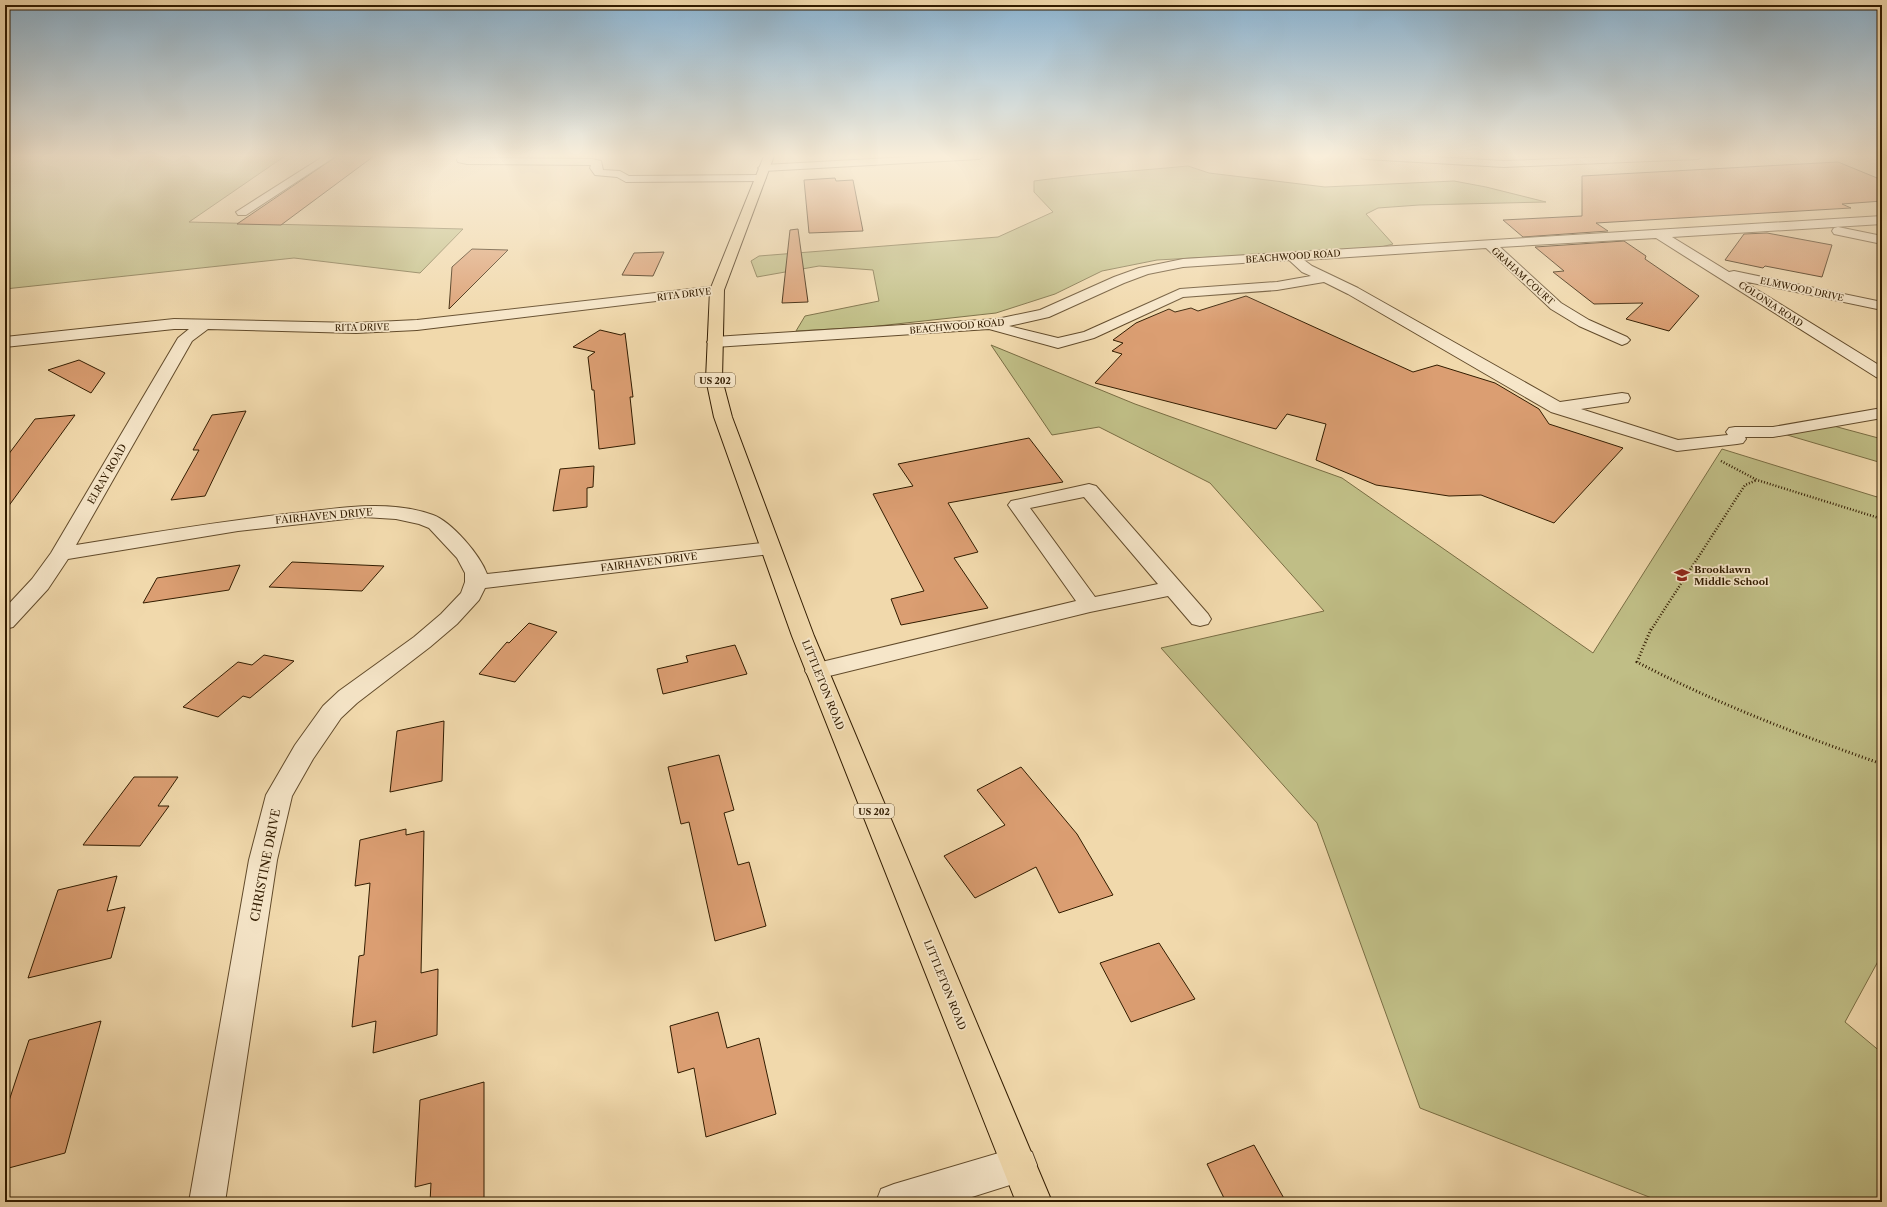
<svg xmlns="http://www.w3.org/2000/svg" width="1887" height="1207" font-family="'Libre Caslon Text',serif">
	<rect width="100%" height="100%" fill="#f1d9ac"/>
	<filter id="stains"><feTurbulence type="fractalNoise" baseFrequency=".005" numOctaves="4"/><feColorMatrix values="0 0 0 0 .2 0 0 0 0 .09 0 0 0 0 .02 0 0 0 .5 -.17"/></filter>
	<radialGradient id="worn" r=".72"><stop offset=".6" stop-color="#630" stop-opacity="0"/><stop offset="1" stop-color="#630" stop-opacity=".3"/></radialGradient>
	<path fill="#c0be86" stroke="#796d43" d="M5 156H285L189 222 463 229 420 273 294 258 5 289Z
		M1188 166 1209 173 1325 187 1454 181 1486 187 1546 202 1419 205 1378 208 1366 214 1393 244 1377 248 1157 260 1102 271 1055 294 996 313 869 327 796 331 805 316 879 301 873 270 819 266 757 277 751 261 759 256 998 237 1053 212 1034 192V181C1085 174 1136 171 1188 166Z
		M991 345 1135 404 1342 478 1593 653 1722 449 1877 497 1882 481V954L1845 1022 1882 1053V1202H1662L1420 1108 1317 823 1161 648 1324 611 1210 483 1099 427 1052 435Z
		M1830 425 1882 439V463L1777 432Z"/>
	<path fill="#db9e72" stroke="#321c00" d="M337 156H374L281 225 237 224Z
		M1838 162 1882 180V201L1842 204 1851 208 1596 223 1608 231 1523 237 1503 220 1582 216V176Z
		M835 178 836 181 853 180 863 231 809 233 804 180Z
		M798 229 808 302 782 303 790 230Z
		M1767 233 1832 245 1822 277 1765 266 1763 268 1725 260 1744 234Z
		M1624 241 1646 256 1645 259 1699 296 1669 331 1626 319 1643 303 1594 304 1553 272 1564 271 1535 247Z
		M472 249 508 250 449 309 452 267Z
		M664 252 653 276 622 275 634 253Z
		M1246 296 1413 372 1437 365 1495 383 1539 409 1549 424 1623 448 1554 523 1481 495 1449 496 1376 485 1316 460 1326 424 1287 414 1276 429 1095 383 1122 354 1112 351 1123 343 1113 340 1136 323 1169 309 1175 312 1191 308 1198 311Z
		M600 330 621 335 625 333 633 397H630L635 444 599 449 594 390H592L588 357 595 352 573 347Z
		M79 360 105 373 91 393 48 370Z
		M246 411 205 496 171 500 199 450H193L212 415Z
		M75 415 5 511V459L35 419Z
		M1029 438 1063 482 948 503 978 552 954 558 988 608 901 625 891 599 924 591 873 494 913 486 898 464Z
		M594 466 593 487 587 488V507L553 511 560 469Z
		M292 562 384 566 362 591 269 587Z
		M240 565 229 590 143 603 157 578Z
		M529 623 557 632 515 682 479 674 507 642 509 643Z
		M735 645 747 674 663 694 657 669 688 662 686 656Z
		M264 655 294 661 250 698 243 696 218 717 183 707 238 662 252 665Z
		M444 721 442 781 390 792 397 731Z
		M719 755 734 810 724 813 738 865 749 862 766 926 715 941 689 822 681 824 668 767Z
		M1021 767 1077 834 1113 895 1059 913 1036 867 975 898 944 856 1005 825 977 790Z
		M134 777H178L158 806H169L140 846 83 845Z
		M406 829V835L424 831 421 973 438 969 437 1035 373 1053 376 1021 352 1027 359 956 364 955 370 883 355 886 360 840Z
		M117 876 107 911 125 907 111 958 28 978 58 890Z
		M1159 943 1195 999 1131 1022 1100 963Z
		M718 1012 727 1048 759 1038 776 1114 706 1137 694 1068 678 1073 670 1026Z
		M101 1021 65 1153 5 1169V1113L29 1040Z
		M484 1082V1202H430L431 1183 415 1187 420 1100Z
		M1254 1145 1286 1202H1226L1207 1164Z"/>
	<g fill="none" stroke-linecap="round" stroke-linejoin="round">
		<defs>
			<path id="minor" d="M324 156H336L246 215H238L236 212Z
				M458 156H468V158L592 159 601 161 603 170 620 171 629 176 760 175 766 178 760 181 626 182 617 177 595 175 590 168 591 165 467 164 458 162 457 160Z
				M926 156H984L979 159 764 171 758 168 764 165Z
				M1361 156H1417L1504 161 1635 156H1703L1698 159 1504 167 1366 159 1362 158Z
				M1882 216V224L1672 237 1729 272 1734 271 1882 302V310L1743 281 1882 367V379L1876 377 1656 238 1500 247 1561 303 1589 320 1627 337 1630 340 1627 343 1622 345 1579 326 1551 309 1486 248 1304 260 1312 266 1358 288 1560 402 1622 393 1628 394 1630 398 1628 402 1581 409 1678 440 1728 435 1726 432 1729 428 1735 427H1773L1882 408V418L1773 437H1745L1746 439 1743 443 1737 444 1677 451 1551 412 1348 294 1324 282 1277 290 1183 297 1094 338 1058 348 989 329 715 347 710 345 707 342 710 339 715 337 997 319 1040 310 1114 277 1139 268 1183 259ZM1289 260 1302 272 1311 276 1277 282 1180 289 1084 332 1058 338 1009 326 1049 317 1124 283 1148 274 1183 267Z
				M1838 227 1882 236V244L1834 234 1832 231 1834 228Z
				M717 286 722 287 724 290 722 293 417 330 356 333 208 329 192 341 76 545C149 533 222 521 295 513 340 508 389 499 433 515 452 522 480 555 487 574L770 542 777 544 780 548 777 552 770 554 485 588 479 600 457 624 430 647 357 703 341 718 313 759 292 796 277 860 225 1202H189L249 860 266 795 295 745 323 706 339 691 414 637 441 614 461 593 465 582V573L457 558 429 528 419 524 396 519 364 517 238 531 68 559 48 589 13 627 5 629V608L32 579 51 553 178 338 189 329H174L5 347V337L174 319 356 323 417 320Z
				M1089 484 1096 486 1208 614 1211 619 1208 624 1200 626 1192 624 1168 596 1090 612 817 679 809 677 805 671 809 665 1076 601 1008 505 1011 501ZM1084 497 1158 584 1095 597 1030 508Z
				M1019 1147 1032 1152 1037 1165 1032 1178 956 1202H876L881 1189 894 1184Z"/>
			<path id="major" d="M764 156H774L724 290 722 379 732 417 814 636 1052 1202H1016L792 636 714 417 706 379 710 290Z"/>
		</defs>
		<use href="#minor" stroke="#624b2b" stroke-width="2"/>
		<use href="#major" stroke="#321c00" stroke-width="2"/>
		<path stroke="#321c00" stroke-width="2.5" stroke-dasharray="1 2" stroke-linecap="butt" d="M1721 461 1757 480 1882 519
			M1651 630 1745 485 1757 480"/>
		<path stroke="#321c00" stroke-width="3" stroke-dasharray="1 2.5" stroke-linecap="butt" d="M1651 629 1637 662C1715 703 1799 735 1882 764"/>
		<use href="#minor" fill="#f6e6c9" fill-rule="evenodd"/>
		<use href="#major" fill="#f1d9ac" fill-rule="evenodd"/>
	</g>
	<linearGradient id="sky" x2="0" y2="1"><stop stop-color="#8bb5d4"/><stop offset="0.48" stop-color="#f9eeda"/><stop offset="1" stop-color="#f9eeda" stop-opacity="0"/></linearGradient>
	<rect width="1887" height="325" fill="url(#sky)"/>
	<defs>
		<symbol id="school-bare" viewBox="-9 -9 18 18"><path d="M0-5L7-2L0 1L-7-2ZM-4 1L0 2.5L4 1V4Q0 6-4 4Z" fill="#8f2418" stroke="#f6e6c9" stroke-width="2.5" paint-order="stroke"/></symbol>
	</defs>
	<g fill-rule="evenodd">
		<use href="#school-bare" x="1671" y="564" width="22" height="22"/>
	</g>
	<g text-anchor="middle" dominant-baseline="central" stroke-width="3.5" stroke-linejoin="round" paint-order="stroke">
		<g font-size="9" fill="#321c00" stroke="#f6e6c9">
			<text transform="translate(1293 256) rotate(-4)">BEACHWOOD ROAD</text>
			<text transform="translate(1523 276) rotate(42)">GRAHAM COURT</text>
			<text transform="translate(1802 289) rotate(12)">ELMWOOD DRIVE</text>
			<text transform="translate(684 294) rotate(-7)">RITA DRIVE</text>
			<text transform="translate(1771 304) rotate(33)">COLONIA ROAD</text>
			<text transform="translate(957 326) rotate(-5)">BEACHWOOD ROAD</text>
			<text transform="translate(362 327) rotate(-1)">RITA DRIVE</text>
		</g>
		<g fill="#f6e6c9" stroke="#6d593c" stroke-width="1">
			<rect x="695" y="373" width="40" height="14" rx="3"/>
			<rect x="854" y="804" width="40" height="14" rx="3"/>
		</g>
		<g font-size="9" font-weight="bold" fill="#321c00">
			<text x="715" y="380">US 202</text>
			<text x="874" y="811">US 202</text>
		</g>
		<g font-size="10" fill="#321c00" stroke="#f6e6c9">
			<text transform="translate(107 474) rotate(-60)">ELRAY ROAD</text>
			<text transform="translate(324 516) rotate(-5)">FAIRHAVEN DRIVE</text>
			<text transform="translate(649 562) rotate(-7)">FAIRHAVEN DRIVE</text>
			<text transform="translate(823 685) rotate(68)">LITTLETON ROAD</text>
			<text transform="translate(945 985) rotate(68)">LITTLETON ROAD</text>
		</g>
		<g font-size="10" font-weight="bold" fill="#321c00" stroke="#f6e6c9" text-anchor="start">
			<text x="1694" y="569">Brooklawn<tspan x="1694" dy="12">Middle School</tspan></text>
		</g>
		<g font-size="12" fill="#321c00" stroke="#f6e6c9">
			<text transform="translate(265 865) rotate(-79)">CHRISTINE DRIVE</text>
		</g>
	</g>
	<rect width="1887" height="1207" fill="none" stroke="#f1d9ac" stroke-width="20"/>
	<rect x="6" y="6" width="1875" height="1195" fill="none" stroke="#321c00" stroke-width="2"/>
	<rect x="10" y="10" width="1867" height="1187" fill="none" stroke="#321c00"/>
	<rect width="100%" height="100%" filter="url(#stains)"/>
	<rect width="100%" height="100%" fill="url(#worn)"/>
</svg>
